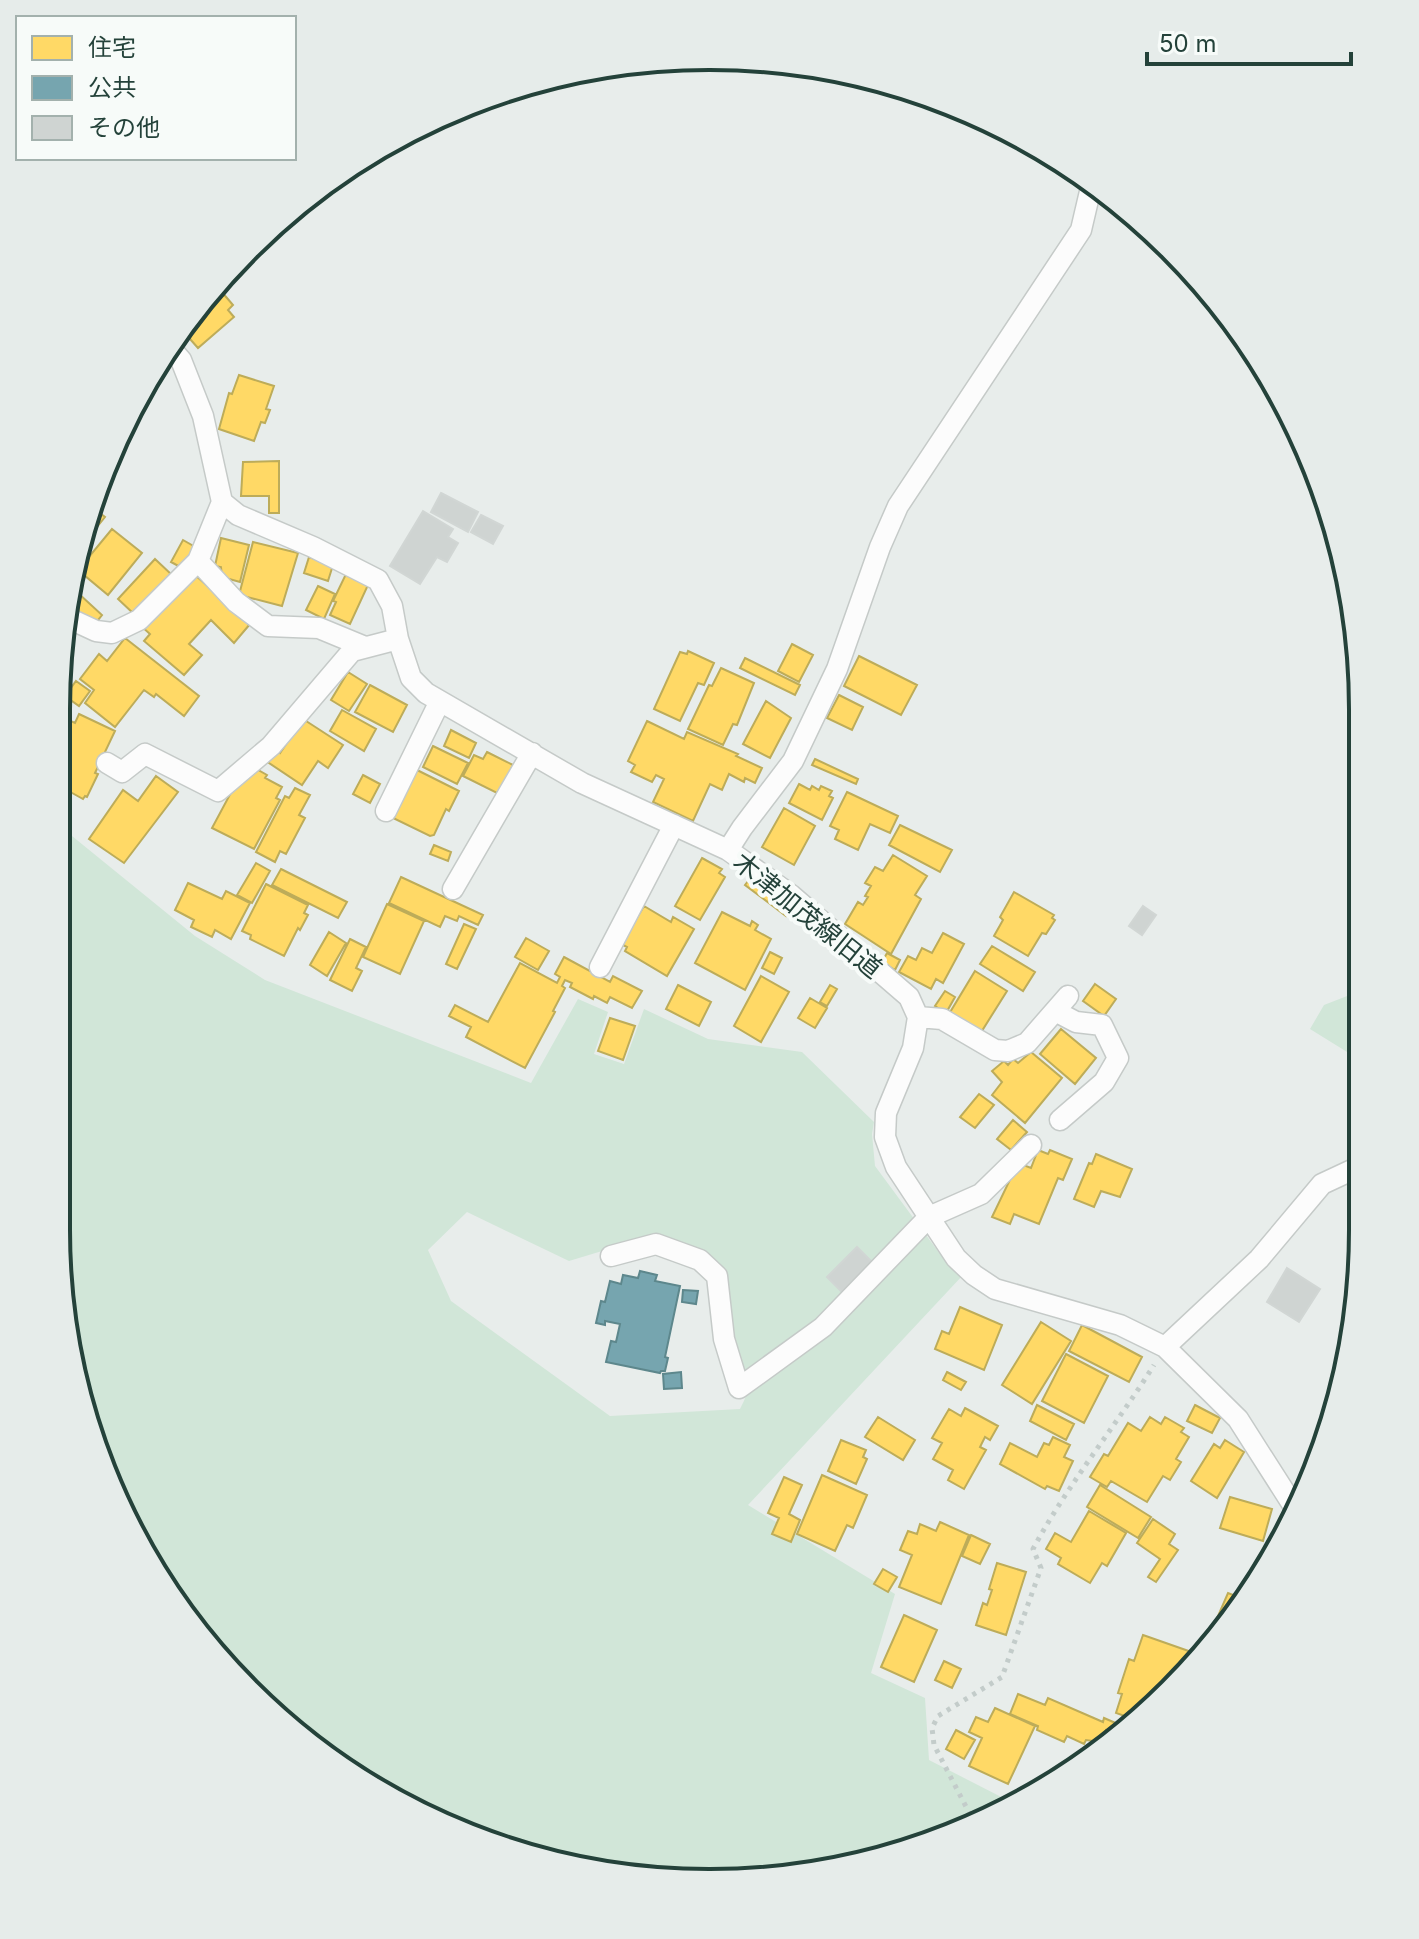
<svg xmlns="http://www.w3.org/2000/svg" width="1419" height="1939" font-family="Inter,'Noto Sans JP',sans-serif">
	<rect width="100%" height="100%" fill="#e8edeb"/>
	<path fill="#d1e6d8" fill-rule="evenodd" d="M56 823 195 936 265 980 531 1083 578 999 608 1012 594 1054 624 1064 644 1009 708 1039 802 1052 874 1122 872 1134 875 1166 940 1254 963 1275 748 1505 895 1594 871 1673 925 1698 929 1760 1013 1803 959 1833 794 1877H624L421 1816 279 1721 166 1592 78 1399 56 1229ZM467 1212 569 1261 655 1235 725 1277C726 1296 725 1316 729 1334 737 1368 761 1371 740 1409L610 1416 451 1301 428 1250Z
		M1360 991V1060L1310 1029 1324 1005Z"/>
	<path fill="#ffd966" stroke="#bdac59" stroke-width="2" d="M221 291 233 305 228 310 234 317 198 348 182 330Z
		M239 375 274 386 266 409 270 410 265 423 261 422 254 441 219 429 229 393 232 394Z
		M279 461V513H269V496H241L243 462Z
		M93 508 105 517 81 547 88 553 75 569 78 541Z
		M112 529 142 553 108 595 78 570Z
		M221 538 249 545 240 582 222 577 221 567 215 566Z
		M183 540 197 548 182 568 171 562Z
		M253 542 298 553 282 606 239 595Z
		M309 557 333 565 328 581 304 573Z
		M155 559 172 575 134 614 118 599Z
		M194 574 250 624 234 643 211 620 189 644 202 655 184 675 144 641 150 634 141 626Z
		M346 574 368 585 350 624 330 615 336 602 333 601Z
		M318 586 335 594 324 619 306 610Z
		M78 593 102 615 94 625 70 606Z
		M125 638 199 696 184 716 156 694 154 697 144 690 115 727 85 703 94 690 80 679 99 654 107 661Z
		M792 644 813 655 799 682 778 671Z
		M688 651 714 663 704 685 698 683 680 721 654 709 680 652 687 654Z
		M859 656 917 685 901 715 844 686Z
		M745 658 800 685 795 695 740 668Z
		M721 668 754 683 737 725 733 724 723 745 688 729 709 685 712 686Z
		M348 672 367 684 349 711 331 700Z
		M76 681 90 691 79 706 65 696Z
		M370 685 407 705 393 732 355 712Z
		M839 695 863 707 852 730 827 718Z
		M766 701 791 718 770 758 743 744Z
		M342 710 376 729 364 751 330 731Z
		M79 714 115 731 95 773 98 774 87 797 85 796 83 799 56 784V749L62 751 65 745 56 740 66 719 75 723Z
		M303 719 343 745 328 768 318 761 302 785 266 761 274 749 280 753Z
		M647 721 684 739 687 732 738 754 736 756 762 768 755 783 745 778 744 782 729 774 722 790 710 784 693 821 653 802 664 779 656 775 652 782 631 772 635 765 628 761Z
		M451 730 476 743 469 758 444 746Z
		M433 746 468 763 457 784 423 767Z
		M487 752 513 765 499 794 463 776 474 755 483 759Z
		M815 759 858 779 856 784 812 765Z
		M253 767 267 775 265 778 282 787 276 798 280 800 254 849 212 828 242 772Z
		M413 768 459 791 449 811 446 809 434 835 430 836 389 816Z
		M363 775 380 784 370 803 353 794Z
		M156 776 178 792 124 863 89 839 123 790 138 801Z
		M799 784 810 790 812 786 819 790 821 786 832 791 829 796 833 798 822 820 789 803Z
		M295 788 310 795 299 815 305 818 286 854 280 851 275 862 256 852 285 796 289 798Z
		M847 792 898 816 890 833 870 824 858 850 835 839 839 830 830 826Z
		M784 808 815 826 794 865 762 847Z
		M900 825 952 850 940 872 889 845Z
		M434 845 451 852 448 861 430 854Z
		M893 855 927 876 915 895 921 899 891 954 845 924 858 902 863 905 868 897 865 896 871 886 865 883 875 867 883 871Z
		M702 858 722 869 719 873 725 877 700 920 675 906Z
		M256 863 270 871 252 903 237 895Z
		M281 869 347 902 338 918 272 885Z
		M753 875 793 906 786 916 745 885Z
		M401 877 483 915 478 925 459 916 457 921 445 916 440 927 389 903Z
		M188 883 222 899 226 891 250 903 231 939 215 930 212 937 191 927 194 920 175 910Z
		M266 884 308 905 304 913 308 915 300 930 298 928 284 956 250 939 251 935 242 931Z
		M1014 892 1054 915 1052 918 1055 920 1046 934 1042 933 1028 956 994 936 1003 920 1000 917Z
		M387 904 424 921 400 974 363 957Z
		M644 906 671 922 673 917 694 929 667 976 625 951 627 947 621 944Z
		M722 912 750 926 752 921 758 925 755 930 771 939 745 990 695 963Z
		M464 924 476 929 457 969 446 964Z
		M329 932 346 943 327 976 310 965Z
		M943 933 964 944 943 983 936 979 931 989 899 972 908 956 916 960 922 948 932 953Z
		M526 938 549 951 538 970 515 957Z
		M350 939 366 947 356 968 362 971 352 991 330 980Z
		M992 946 1035 972 1023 991 980 964Z
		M770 952 782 958 774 974 762 968Z
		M887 953 900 960 895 970 882 962Z
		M564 957 610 982 613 976 642 991 632 1008 610 997 607 1003 594 996 593 999 570 987 572 983 565 980 562 986 565 988 553 1011 555 1012 525 1068 466 1037 471 1027 449 1016 455 1005 488 1022 520 963 557 983 560 977 555 974Z
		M975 971 1007 991 980 1034 949 1014Z
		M761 976 789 992 761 1042 734 1026Z
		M1095 984 1116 999 1104 1016 1083 1001Z
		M678 985 711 1002 699 1026 666 1009Z
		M830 985 837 989 827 1006 820 1002Z
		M945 991 955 997 946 1013 935 1006Z
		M810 998 827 1008 815 1028 798 1018Z
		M610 1018 635 1026 623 1060 598 1051Z
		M1061 1029 1096 1058 1075 1084 1040 1054Z
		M1031 1052 1062 1078 1025 1123 992 1095 1002 1082 992 1071 1004 1061 1008 1065 1013 1059 1018 1063Z
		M979 1094 994 1105 975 1128 960 1117Z
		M1013 1120 1027 1132 1011 1150 997 1139Z
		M1038 1150 1048 1154 1050 1150 1072 1159 1063 1180 1058 1178 1039 1224 1014 1214 1010 1224 992 1217 1018 1163 1031 1168Z
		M1096 1154 1132 1169 1120 1197 1101 1191 1094 1207 1074 1199 1089 1163 1092 1164Z
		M960 1307 1002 1325 984 1370 935 1349 942 1331 949 1334Z
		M1041 1322 1071 1341 1032 1404 1002 1385Z
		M1082 1325 1142 1357 1129 1382 1069 1351Z
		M1066 1354 1108 1376 1084 1423 1042 1401Z
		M947 1372 966 1382 961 1390 943 1380Z
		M1037 1405 1074 1424 1066 1440 1030 1421Z
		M1195 1405 1220 1418 1212 1433 1187 1421Z
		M965 1408 998 1426 990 1440 985 1437 980 1447 986 1450 964 1489 948 1480 953 1470 933 1459 942 1443 932 1438 949 1409 961 1416Z
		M878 1417 915 1440 903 1460 865 1437Z
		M1150 1417 1161 1424 1165 1417 1184 1428 1181 1432 1189 1437 1176 1459 1181 1462 1170 1480 1163 1476 1147 1502 1111 1481 1107 1487 1090 1477 1104 1454 1108 1456 1128 1423 1141 1431Z
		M1053 1437 1070 1445 1064 1457 1073 1461 1059 1491 1047 1486 1045 1489 1000 1464 1010 1443 1037 1457 1044 1443 1049 1445Z
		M841 1440 866 1450 863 1457 867 1459 856 1484 828 1471Z
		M1225 1440 1244 1452 1217 1498 1191 1481 1214 1444 1220 1448Z
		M822 1475 867 1495 853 1528 847 1525 835 1551 797 1534Z
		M784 1477 802 1485 789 1514 800 1520 791 1542 772 1534 779 1518 768 1513Z
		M1100 1485 1151 1517 1138 1538 1087 1507Z
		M1230 1497 1272 1509 1263 1541 1220 1528Z
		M1089 1511 1126 1533 1107 1566 1102 1563 1090 1583 1058 1564 1061 1558 1046 1549 1055 1533 1071 1542Z
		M1153 1519 1175 1534 1169 1544 1178 1550 1156 1582 1148 1577 1160 1559 1137 1543Z
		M940 1522 969 1535 941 1604 899 1587 912 1555 900 1550 908 1531 917 1534 920 1524 936 1531Z
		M971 1535 990 1544 980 1564 962 1556Z
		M997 1563 1026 1572 1006 1635 976 1625 983 1603 987 1605 992 1590 989 1589Z
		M883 1569 897 1577 888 1592 874 1584Z
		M1244 1590 1249 1593 1228 1628 1215 1623 1228 1593 1241 1598Z
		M904 1615 937 1630 914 1682 881 1667Z
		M1143 1635 1200 1655 1182 1674 1179 1673 1177 1678 1136 1720 1116 1713 1122 1694 1118 1693 1129 1659 1134 1661Z
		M944 1661 961 1669 952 1688 935 1680Z
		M1018 1694 1045 1705 1048 1698 1103 1722 1104 1718 1118 1724 1114 1733 1106 1730 1101 1742 1086 1740 1084 1744 1067 1736 1064 1742 1037 1730 1038 1726 1010 1714Z
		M995 1708 1035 1726 1008 1784 969 1766 982 1738 969 1732 976 1717 988 1722Z
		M956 1730 975 1740 964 1759 946 1749Z"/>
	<path fill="#76a5af" stroke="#5d878c" stroke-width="2" d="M640 1271 657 1275 655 1281 680 1286 665 1357 668 1358 665 1371H661L660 1373 606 1362 611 1341 616 1342 620 1324 605 1321V1325L596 1323 601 1301 605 1302 610 1281 621 1284 623 1275 638 1278Z
		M683 1290 698 1291 696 1304 682 1302Z
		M681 1372 682 1388 664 1389 663 1374Z"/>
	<path fill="#cfd4d2" stroke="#d1d6d4" stroke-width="2" d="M441 493 478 512 468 532 431 512Z
		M423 511 453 529 448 537 458 543 447 562 437 557 420 584 390 566Z
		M481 515 503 526 493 544 471 532Z
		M1143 906 1156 915 1142 935 1129 926Z
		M857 1247 876 1266 846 1296 827 1277Z
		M1287 1268 1320 1289 1299 1322 1267 1302Z"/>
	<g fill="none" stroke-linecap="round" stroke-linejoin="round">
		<defs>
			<path id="minor" d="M168 345 181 360 203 416 222 502 238 515 313 547 378 580 392 606 398 639 411 678 426 693 582 783 728 850 791 895 909 997 918 1017 913 1048 886 1113 885 1137 896 1167 956 1258 974 1275 995 1289 1120 1325 1165 1347 1238 1419 1298 1513
				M198 561 236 602 268 626 319 628 365 647
				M68 618 96 631 112 633 139 620 198 561 222 502
				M107 763 122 772 145 754 218 791 271 746 352 651 398 639
				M386 811 440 701
				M728 850 742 828 793 761 837 669 880 547 898 506 1081 230 1092 183
				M453 889 532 753
				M600 967 674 825
				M1055 1011 1076 1022 1102 1025 1118 1058 1104 1082 1060 1120
				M918 1017 942 1019 995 1050 1008 1051 1027 1043 1068 996
				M611 1256 656 1244 700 1260 717 1276 724 1339 739 1388 823 1327 929 1217 981 1194 1031 1145
				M1165 1347 1259 1259 1322 1184 1352 1170 1361 1171"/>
		</defs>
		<use href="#minor" stroke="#c5cac8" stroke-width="23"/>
		<path stroke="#c3ccca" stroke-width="5" stroke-dasharray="4 6" stroke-linecap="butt" d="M1057 159 1074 173
			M975 1824 934 1745 932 1728 938 1716 1002 1677 1041 1568 1033 1549C1068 1484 1115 1427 1154 1365"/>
		<use href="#minor" stroke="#fcfcfc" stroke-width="20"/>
	</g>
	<g text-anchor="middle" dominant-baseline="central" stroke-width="8" stroke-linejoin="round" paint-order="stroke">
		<g font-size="26" fill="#24423a" stroke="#f7fbf9">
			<text transform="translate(808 915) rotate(39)">木津加茂線旧道</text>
		</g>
	</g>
	<path d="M0 0H1419V1939H0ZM709 70H710A639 639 0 0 1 1349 709V1230A639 639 0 0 1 710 1869H709A639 639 0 0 1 70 1230V709A639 639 0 0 1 709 70Z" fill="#e6ecea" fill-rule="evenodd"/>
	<path fill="none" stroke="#24423a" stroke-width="4" d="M709 70H710A639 639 0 0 1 1349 709V1230A639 639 0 0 1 710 1869H709A639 639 0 0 1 70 1230V709A639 639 0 0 1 709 70Z"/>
	<rect x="16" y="16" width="280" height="144" fill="#f7fbf9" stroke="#a3b1ad" stroke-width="2"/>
	<rect x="32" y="36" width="40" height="24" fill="#ffd966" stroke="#a3b1ad" stroke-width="2"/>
	<text x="88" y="56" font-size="24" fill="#24423a">住宅</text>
	<rect x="32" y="76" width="40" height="24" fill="#76a5af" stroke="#a3b1ad" stroke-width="2"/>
	<text x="88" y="96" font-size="24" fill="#24423a">公共</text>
	<rect x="32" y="116" width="40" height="24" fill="#cfd4d2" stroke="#a3b1ad" stroke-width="2"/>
	<text x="88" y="136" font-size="24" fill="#24423a">その他</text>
	<path d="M1147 52v12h204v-12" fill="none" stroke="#24423a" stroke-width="4"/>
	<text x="1159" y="52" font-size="24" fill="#24423a" stroke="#f7fbf9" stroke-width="6" paint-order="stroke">50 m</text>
</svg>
